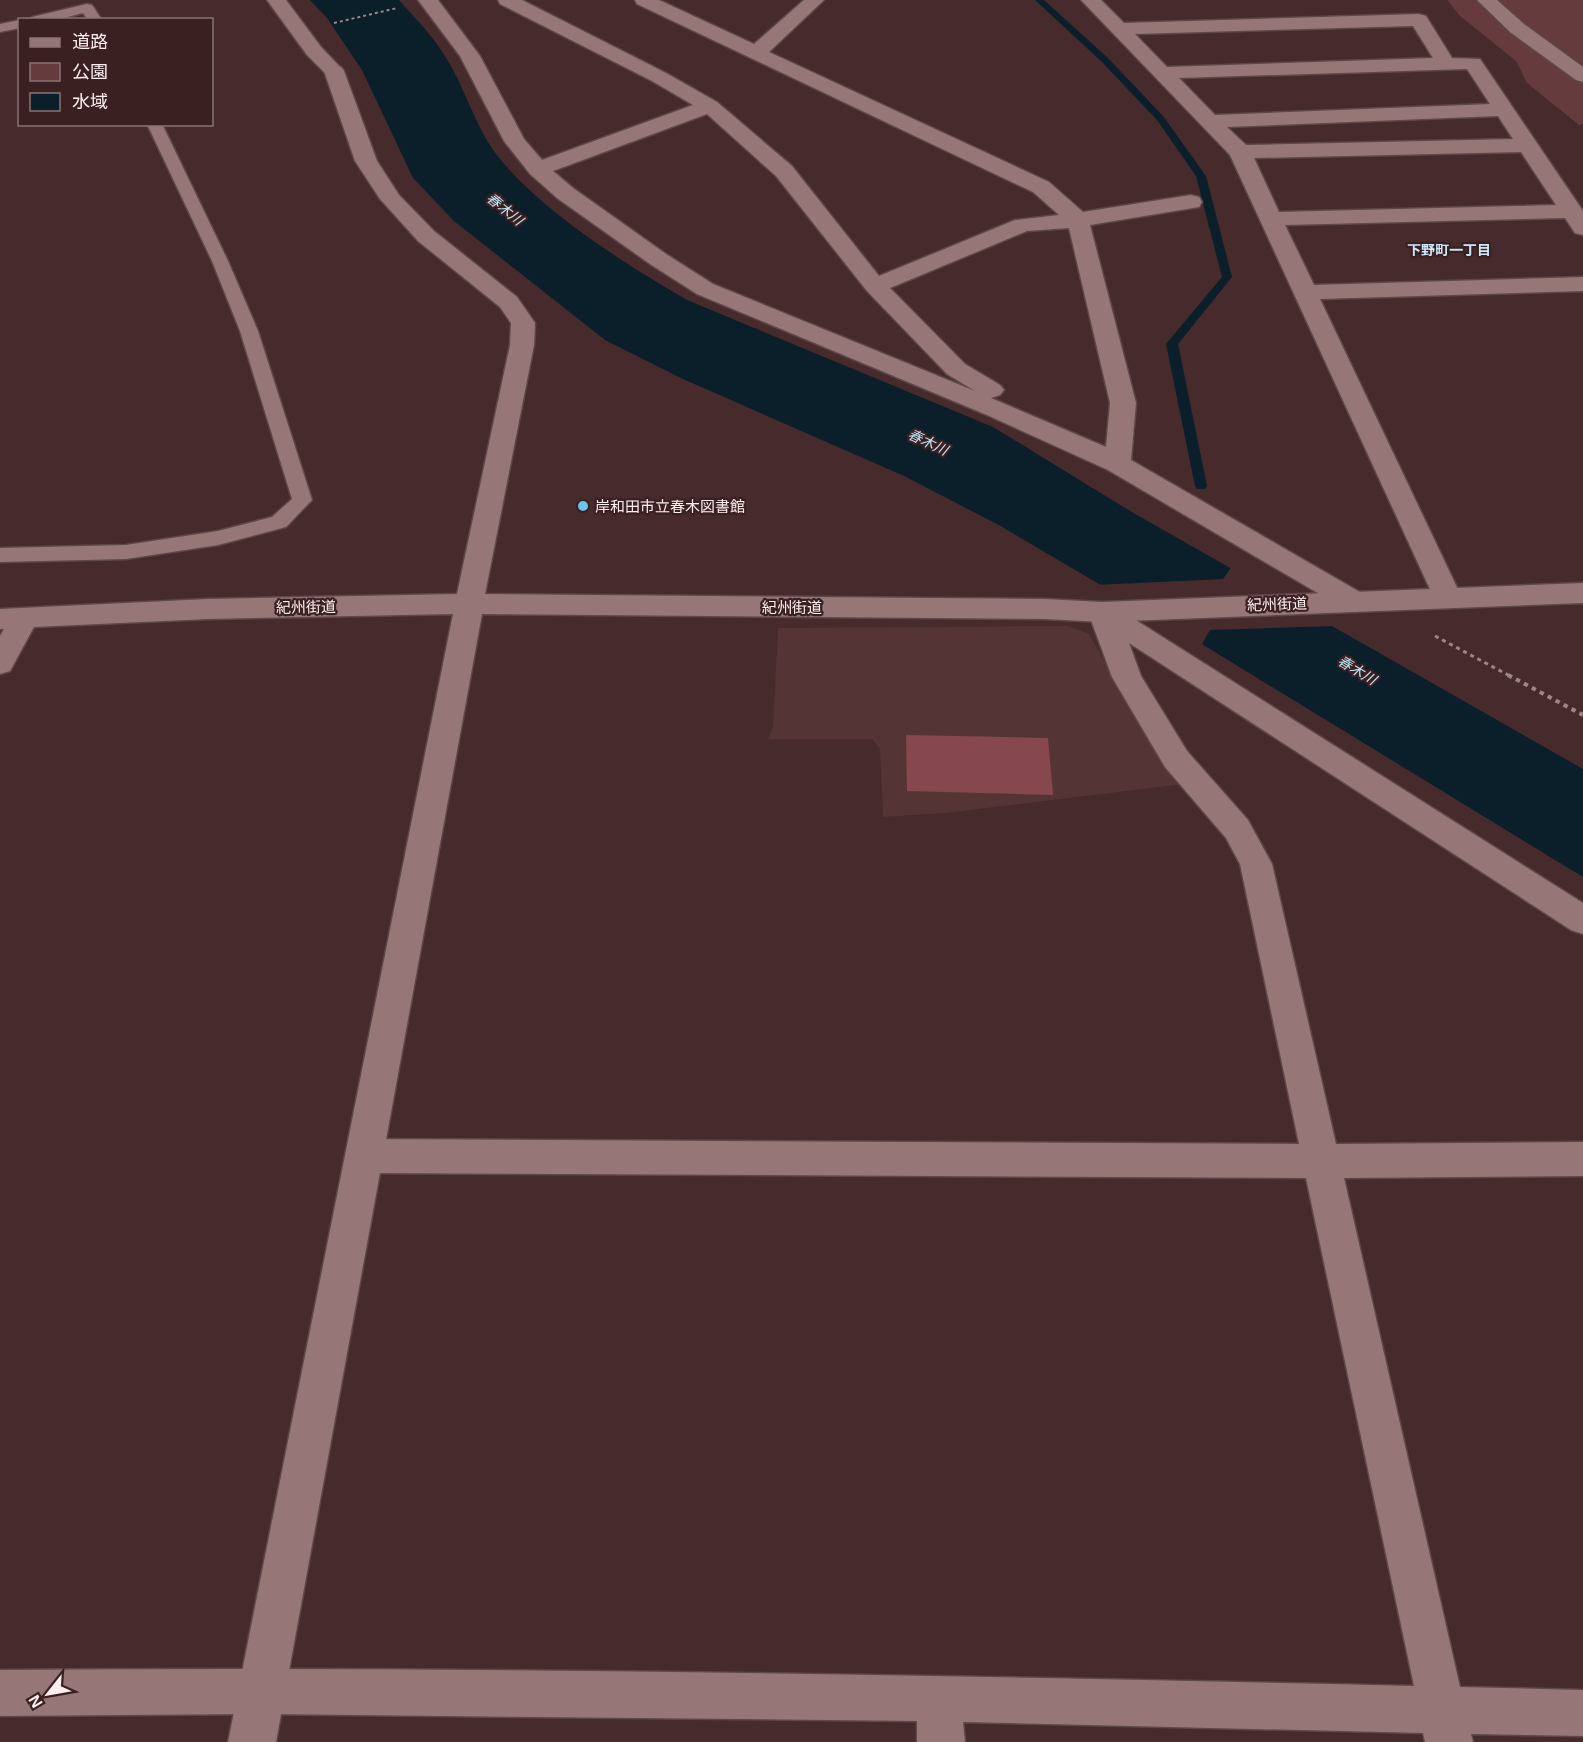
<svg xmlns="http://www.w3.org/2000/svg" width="1583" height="1742" font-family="Helvetica,'Noto Sans JP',sans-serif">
	<rect width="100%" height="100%" fill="#462a2c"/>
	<path fill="#553436" d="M1068 626 1089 634 1161 759 1184 784 946 813 883 817 880 749 872 739H768L773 727 778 628Z"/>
	<path fill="#663b3e" d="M1447 0H1583V124L1579 125 1527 83 1516 61 1460 16Z"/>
	<path fill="#0a1f2a" d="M310 0H399C414 17 431 34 443 53 464 84 474 124 496 154 541 212 624 263 687 300L993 427 1130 511 1583 769V877L1205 646 997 524 904 476 683 379 605 340 454 221 413 178 362 70 327 18Z"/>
	<path fill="#462a2c" d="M1232 566 1337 626 1210 630 1201 646 1095 585 1223 579Z"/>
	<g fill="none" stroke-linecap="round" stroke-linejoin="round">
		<path fill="#0a1f2a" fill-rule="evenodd" d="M1035 0H1044L1108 58 1163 116 1206 176 1232 277 1178 344 1207 486 1205 489H1197L1195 486 1166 344 1222 277 1196 176 1157 120 1102 62Z"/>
	</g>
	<path fill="#86484c" d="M906 735 1048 738 1053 795 907 791Z"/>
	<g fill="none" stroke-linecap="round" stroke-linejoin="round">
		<defs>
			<path id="service" d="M87 4 92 5 102 20H88L83 13 56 20H30L32 17Z
				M20 20V28L0 32V24Z
				M147 124H162L228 261 258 331 312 500 286 527 218 545 126 559 0 562V548L126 545 218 531 272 517 292 499 240 331 212 261Z"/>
			<path id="minor" d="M267 0H286L321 47 344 71 341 75H327L307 55Z
				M418 0H438L480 56 524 139 542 160 693 105 652 81 500 4 498 0H522L666 73 717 102 792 166 879 276 1015 220 1059 215 1033 192 637 4 635 0H659L754 44 804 0H824L769 52 1049 182 1083 212 1191 195 1199 197 1202 202 1199 207 1090 225 1136 403 1131 460 1365 595 1369 602 1365 609 1355 612 1345 609 1108 470 987 415 697 294 650 264 557 198 530 174 504 141 460 56ZM707 114 776 176 867 291 947 374 975 391 713 284 666 254 573 188 553 171ZM1069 228 1110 403 1106 447 991 398 1000 395 1004 390 1000 385 965 364 890 288 1027 231Z
				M1081 0H1101L1124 23 1419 14 1426 16 1452 58 1480 59 1583 211V235L1575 233 1565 218 1285 225 1314 285 1583 277V291L1320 299 1462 598 1458 605 1448 608 1438 605 1434 598 1230 155ZM1413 26 1433 58 1167 67 1135 34ZM1467 69 1490 104 1215 115 1179 78ZM1498 116 1513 139 1246 145 1227 127ZM1521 152 1556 205 1279 212 1254 158Z
				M1477 0H1497L1524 24 1583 67V82L1576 80 1510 32Z
				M208 599 218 602 222 609 218 616 208 619 34 627 10 671 0 674V636L4 629H0V609Z
				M1102 602 1112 605 1583 903V934L1571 930 1129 643 1141 676 1187 751 1248 820 1272 864 1336 1144 1583 1142V1176L1344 1178 1460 1687 1583 1690V1736L1471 1734 1473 1742H1425L1423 1733 963 1722 965 1742H917V1721L262 1714 0 1716V1670C471 1666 942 1675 1414 1686L1306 1178 364 1173 351 1168 345 1156 351 1144 364 1139 1299 1144 1240 864 1226 838 1165 767 1112 677 1088 612 1092 605Z"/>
			<path id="tertiary" d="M334 65 341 67 344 71 377 161 399 195 434 231 517 297 535 323 534 345 485 594 1045 599 1102 602 1583 583V603L1102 622 1045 619 482 614 276 1742H228L453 614 208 619 198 616 194 609 198 602 208 599 457 594 510 345 511 323 500 307 418 241 380 199 355 161 324 71 327 67Z"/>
		</defs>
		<use href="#service" stroke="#5e4749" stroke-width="3"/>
		<use href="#minor" stroke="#5e4749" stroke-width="3"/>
		<use href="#tertiary" stroke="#5e4749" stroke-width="3"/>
		<path stroke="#9c8687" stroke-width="2" stroke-dasharray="3 3" stroke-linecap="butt" d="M334 23 397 8"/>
		<path stroke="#9c8687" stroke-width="3" stroke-dasharray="4 4" stroke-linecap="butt" d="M1435 636 1510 676"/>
		<path stroke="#9c8687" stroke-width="4" stroke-dasharray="4.5 4.5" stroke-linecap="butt" d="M1508 675 1583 715"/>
		<use href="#service" fill="#967677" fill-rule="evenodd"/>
		<use href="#minor" fill="#967677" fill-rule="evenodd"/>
		<use href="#tertiary" fill="#967677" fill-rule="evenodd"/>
	</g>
	<circle fill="#69c4f1" stroke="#3b2022" stroke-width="2" cx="583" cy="506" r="6"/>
	<g text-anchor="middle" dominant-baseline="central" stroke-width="4.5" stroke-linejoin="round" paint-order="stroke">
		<g font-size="14" font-style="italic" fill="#c2e6f9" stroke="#3b2022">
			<text transform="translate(505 209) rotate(39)">春木川</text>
			<text transform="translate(928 442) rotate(25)">春木川</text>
			<text transform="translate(1357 670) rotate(31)">春木川</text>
		</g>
		<g font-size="14" font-weight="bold" fill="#cae9fa" stroke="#3b2022">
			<text x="1449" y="250">下野町一丁目</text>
		</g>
		<g font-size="15" fill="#feeff0" stroke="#3b2022" text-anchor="start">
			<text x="595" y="506">岸和田市立春木図書館</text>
		</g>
		<g font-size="15" fill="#feeff0" stroke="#3b2022">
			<text transform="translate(1277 604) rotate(-2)">紀州街道</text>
			<text transform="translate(306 607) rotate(-1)">紀州街道</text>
			<text x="792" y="607">紀州街道</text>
		</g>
	</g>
	<rect x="18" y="18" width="195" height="108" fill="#3b2022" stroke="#897374" stroke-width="1.5"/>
	<rect x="30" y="38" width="30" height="9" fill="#967677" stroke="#897374" stroke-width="1.5"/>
	<text x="72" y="48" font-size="18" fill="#feeff0">道路</text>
	<rect x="30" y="63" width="30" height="18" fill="#663b3e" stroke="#897374" stroke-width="1.5"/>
	<text x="72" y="78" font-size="18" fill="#feeff0">公園</text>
	<rect x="30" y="93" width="30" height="18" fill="#0a1f2a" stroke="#897374" stroke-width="1.5"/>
	<text x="72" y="108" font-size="18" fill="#feeff0">水域</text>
	<g transform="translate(48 1694) rotate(239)" stroke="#3b2022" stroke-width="4.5" paint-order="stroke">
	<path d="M0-4.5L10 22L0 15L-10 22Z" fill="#feeff0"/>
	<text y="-9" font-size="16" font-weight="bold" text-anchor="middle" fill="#feeff0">N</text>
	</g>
</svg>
